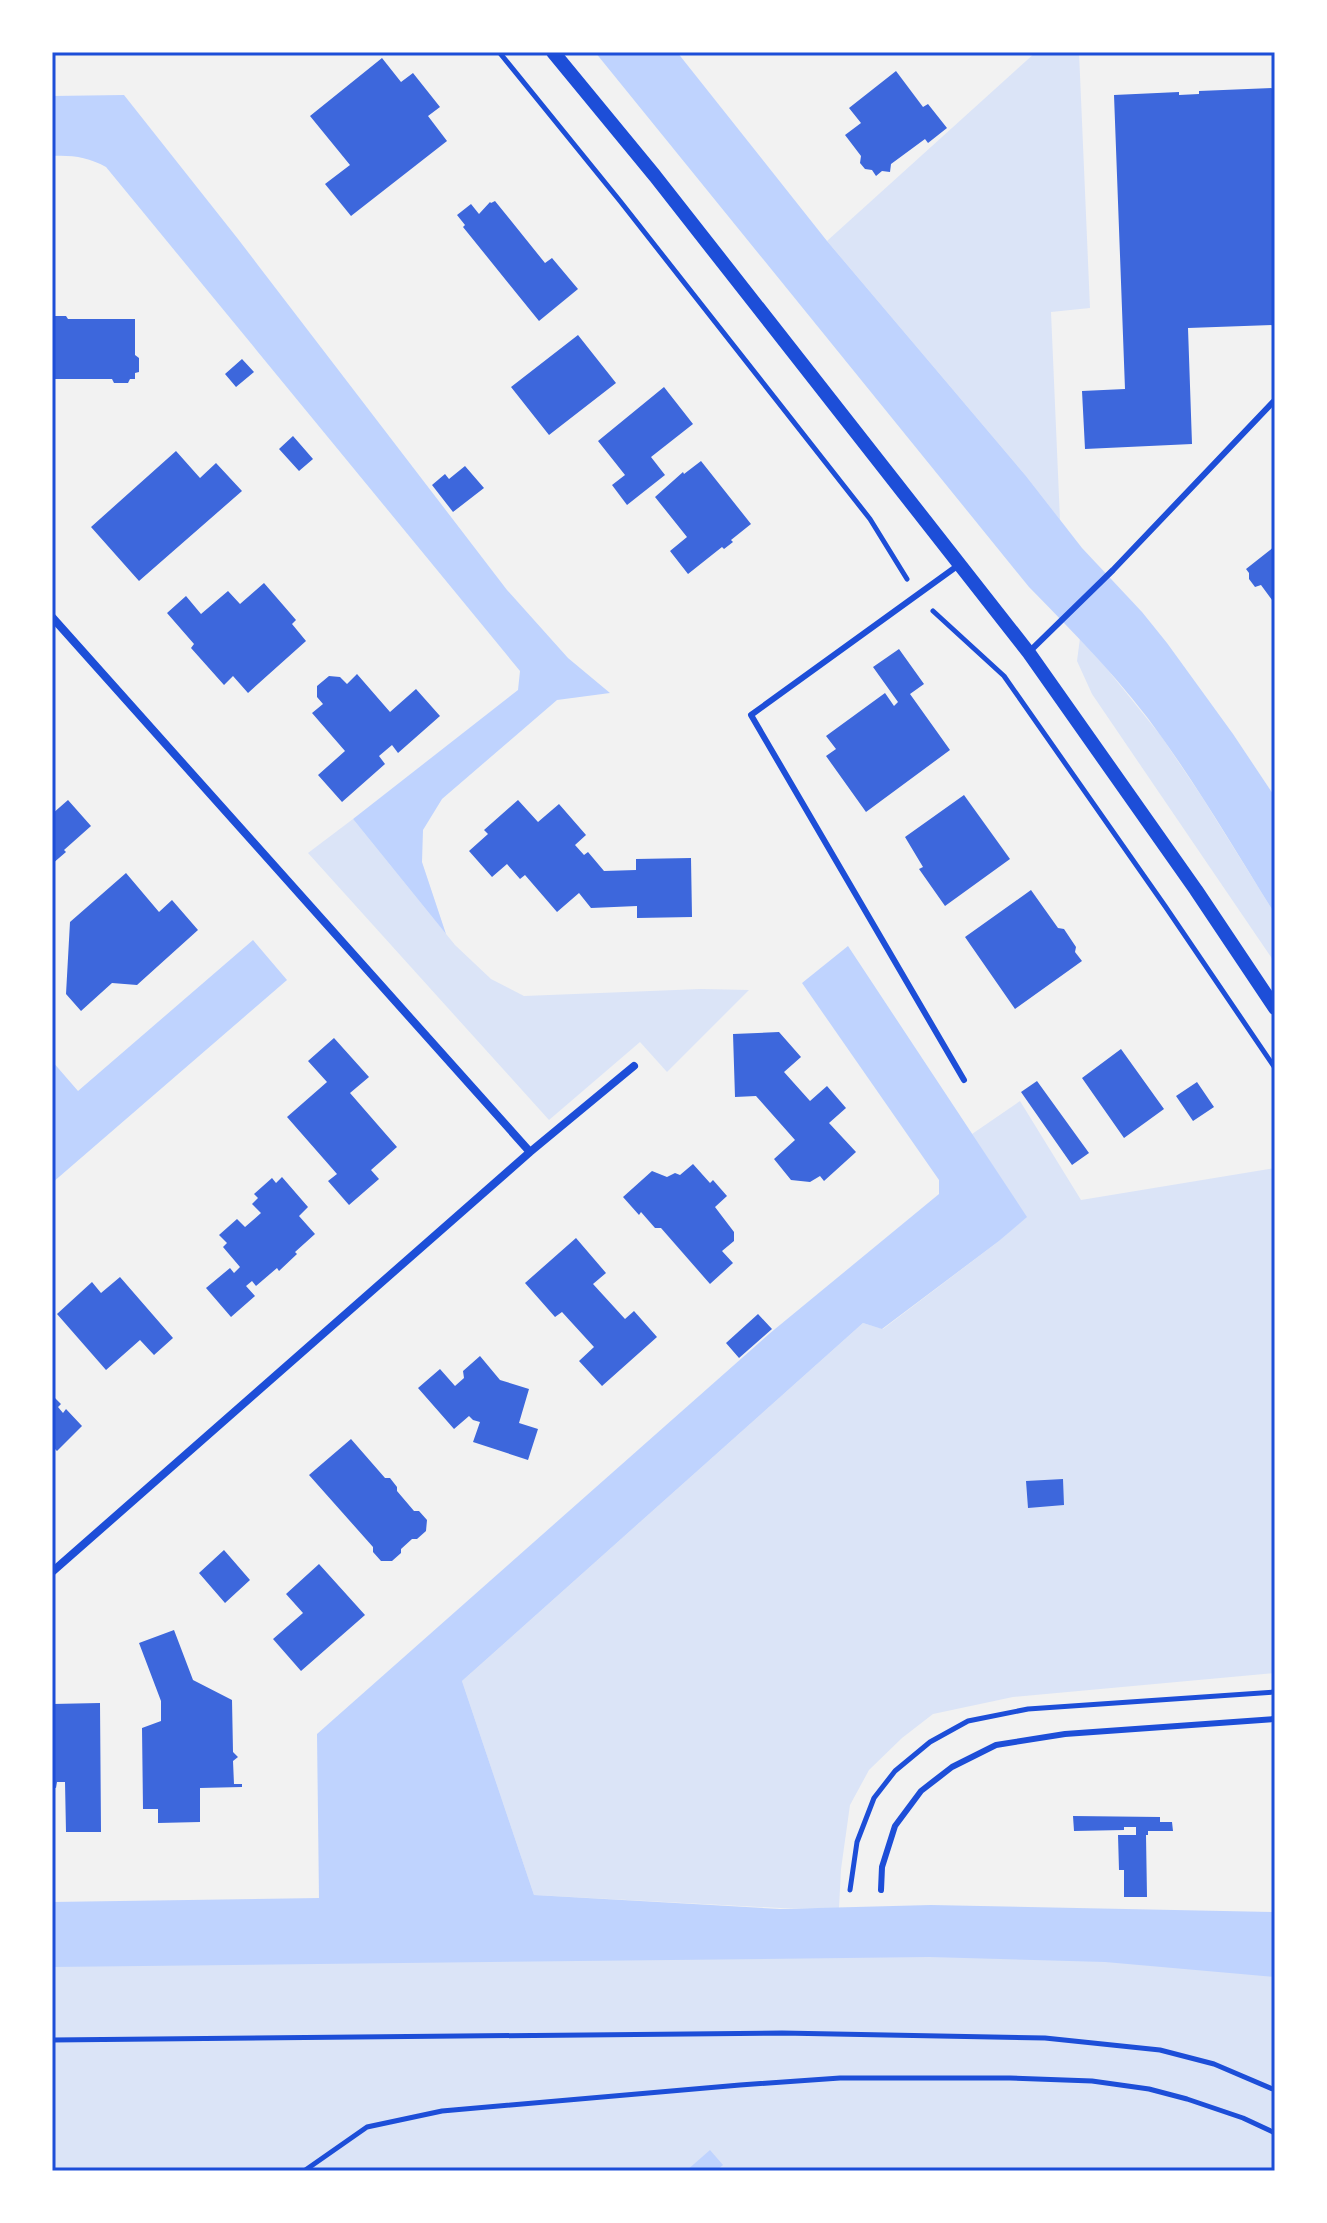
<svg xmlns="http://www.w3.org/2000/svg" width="1327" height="2223" font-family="Overpass,sans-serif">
	<rect width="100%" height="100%" fill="#f2f2f2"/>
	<path fill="#dbe4f7" d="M1036 52H1079L1090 308 1051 312 1060 520 1026 476 827 241Z
		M1080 638 1095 654 1161 736 1202 797 1275 914V963L1092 694 1077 661Z
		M353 819 455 945 491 979 524 996 701 989 749 990 667 1072 640 1042 549 1120 308 853Z
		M1020 1101 1081 1200 1275 1168V1673L1013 1697 933 1714 902 1738 869 1770 850 1805 841 1869 839 1908H780L534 1895 462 1681 863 1323 883 1329 999 1241 1026 1217 972 1134Z
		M52 1936 1275 1951V2171H52Z"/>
	<path fill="#bfd3fe" d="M595 52H677L827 241 1026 476 1082 548 1142 612 1167 643 1233 734 1275 797V914C1238 855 1203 795 1163 739 1124 683 1076 635 1029 587Z
		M124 95 238 239 507 590 568 658 610 693 557 700 442 799 423 830 422 862 446 934 353 819 518 690 520 671 106 167C88 157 72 155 52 156V96Z
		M253 940 287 980 52 1183V1061L78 1091Z
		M848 946 1027 1217 999 1241 882 1329 863 1323 462 1681 534 1895 780 1909 931 1905 1275 1912V1977L1105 1962 929 1957 52 1967V1902L319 1898 317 1734 769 1334 939 1194V1180L802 983Z
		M710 2150 723 2165 716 2171H686Z"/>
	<path fill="#3d67dc" d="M382 58 401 82 413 73 440 107 428 116 447 141 351 216 325 184 350 165 310 116Z
		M896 71 923 107 928 104 947 128 928 143 925 139 891 164 890 172 882 171 876 176 872 170 865 169 860 163 861 156 845 135 861 123 849 108Z
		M1275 88V325L1188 328 1192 444 1085 449 1082 391 1125 389 1114 95 1179 92V95L1199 94V91Z
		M495 201 545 263 552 258 578 289 539 321 463 227 465 225 457 215 471 204 479 214 490 202 491 203Z
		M52 316H66L68 319H135V355L139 358V372L135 373V379H130L128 383H114L112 379H52Z
		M578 335 616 383 549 435 511 387Z
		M242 359 254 372 236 387 225 374Z
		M664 387 693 424 651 457 665 475 627 505 612 485 625 475 598 441Z
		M293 436 313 459 299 471 279 449Z
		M176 451 200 478 216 463 242 491 139 581 91 527Z
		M701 461 751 524 731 540 733 542 724 549 722 547 688 574 670 551 687 537 655 497 683 472 684 474Z
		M465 466 484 488 453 512 432 485 445 474 449 479Z
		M1275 546V604L1261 585 1255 587 1249 579V573L1246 569Z
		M264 583 296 620 292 624 306 641 248 693 233 676 224 685 191 648 194 644 167 613 186 596 201 614 228 591 240 604Z
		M899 649 924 684 910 694 950 750 866 812 826 756 836 749 826 736 885 693 894 706 898 702 873 667Z
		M357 674 390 712 416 689 440 716 398 753 392 745 379 756 385 764 342 802 318 775 345 751 312 713 323 704 317 697V686L329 676 340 677 347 684Z
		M964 795 1010 859 945 906 919 869 923 867 905 837Z
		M68 800 91 826 64 850 66 852 52 864V814Z
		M518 800 538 822 559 804 586 835 575 845 584 855 588 852 604 871 636 870V859L691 858 692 917 637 918V906L591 908 579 893 557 912 525 875 520 879 507 864 492 877 469 851 488 834 484 830Z
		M126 873 159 912 172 900 198 930 137 985 112 983 81 1011 66 994 70 922Z
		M1031 890 1058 928 1064 929 1076 947 1075 952 1082 961 1015 1009 965 937Z
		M779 1032 801 1057 784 1072 810 1101 827 1086 846 1108 829 1123 856 1152 824 1181 820 1176 810 1182 791 1180 774 1159 795 1140 756 1096 735 1097 733 1034Z
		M334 1038 369 1077 350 1093 397 1147 371 1170 379 1179 349 1205 328 1181 337 1174 287 1117 327 1082 308 1061Z
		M1121 1049 1164 1109 1124 1138 1082 1078Z
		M1037 1081 1089 1153 1072 1165 1021 1092Z
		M1197 1082 1214 1107 1193 1121 1176 1096Z
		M693 1164 710 1183 713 1180 727 1196 715 1207 734 1232V1241L722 1251 733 1263 710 1284 661 1228H655L641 1212 639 1215 623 1197 652 1171 667 1177 675 1173 680 1175Z
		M282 1177 308 1207 299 1216 315 1234 295 1252 297 1254 279 1271 277 1268 256 1286 252 1281 246 1286 255 1296 231 1317 206 1288 230 1268 234 1273 240 1267 223 1247 227 1243 219 1235 237 1219 245 1227 261 1213 252 1204 258 1198 254 1194 272 1178 276 1183Z
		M576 1238 606 1273 593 1284 625 1319 634 1311 657 1337 602 1386 579 1361 594 1347 562 1312 555 1317 525 1283Z
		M120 1277 173 1338 154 1355 140 1340 106 1370 57 1314 92 1282 101 1293Z
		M758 1314 772 1329 739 1358 726 1343Z
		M480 1356 500 1380 529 1389 519 1423 538 1429 528 1460 473 1442 480 1422 473 1420 469 1416 454 1429 418 1388 440 1369 455 1386 464 1378 463 1371Z
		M52 1395 61 1404 58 1407 63 1413 66 1409 82 1426 57 1451 52 1446Z
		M351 1439 385 1478H390L397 1487V1491L414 1511H419L427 1520 426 1531 417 1539H412L401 1549V1553L392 1561H381L373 1552V1547L309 1475Z
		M1063 1479 1064 1505 1028 1508 1026 1481Z
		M224 1550 250 1580 225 1603 199 1573Z
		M319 1564 365 1615 301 1671 273 1639 303 1613 286 1594Z
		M174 1630 193 1680 232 1700 233 1752 238 1757 233 1761 234 1784H242V1787L200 1788V1822L158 1823V1809H143L142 1728 161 1721V1701L139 1643Z
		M100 1703 101 1832H66L65 1782H57L56 1788 52 1787V1704Z
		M1073 1816 1160 1817V1822H1172L1173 1831H1148V1835H1146L1147 1897H1124V1870H1119L1118 1835H1136V1827H1124V1830L1074 1831Z"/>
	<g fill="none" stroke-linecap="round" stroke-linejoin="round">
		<path stroke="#1d4ed8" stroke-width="5" d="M499 52 620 201 870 519 907 579
			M933 611 1004 676 1165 906 1275 1068
			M850 1890 857 1842 874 1798 895 1771 930 1742 968 1721 1028 1709 1275 1692
			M52 2040 782 2033 1045 2038 1160 2050 1214 2064 1275 2090
			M304 2171 367 2127 442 2111 740 2085 840 2078H1010L1092 2081 1149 2089 1187 2099 1243 2118 1275 2133"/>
		<path stroke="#1d4ed8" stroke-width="6" d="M960 564 751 715 964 1080
			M1029 652 1113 570 1275 400
			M881 1890 882 1867 895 1826 921 1791 952 1767 996 1745 1065 1734 1275 1719"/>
		<path stroke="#1d4ed8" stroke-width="8" d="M52 617 530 1152
			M52 1572 530 1152 634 1066"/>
		<path stroke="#1d4ed8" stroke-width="14" d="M553 52 655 176 1029 653 1196 890 1275 1008"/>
	</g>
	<rect width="1327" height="2223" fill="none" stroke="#ffffff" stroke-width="108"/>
	<rect x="54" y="54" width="1219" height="2115" fill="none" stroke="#1d4ed8" stroke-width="3"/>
</svg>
